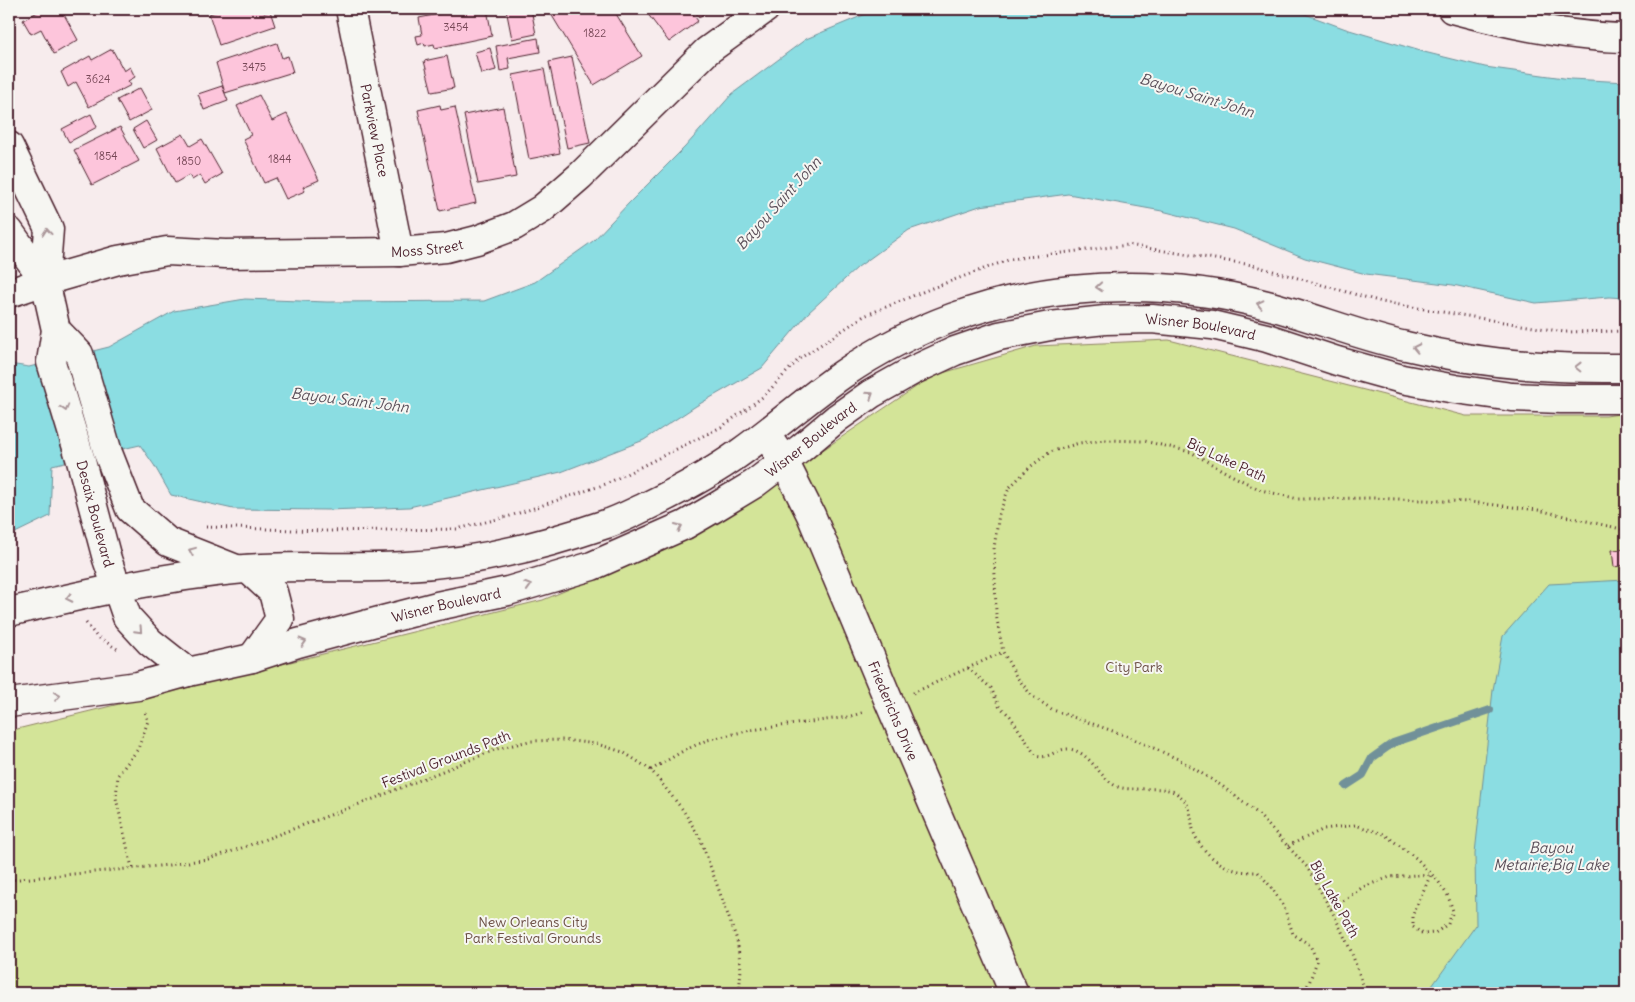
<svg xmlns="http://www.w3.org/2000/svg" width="1635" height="1002" font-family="Delius,sans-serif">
	<rect width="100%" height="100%" fill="#f7eced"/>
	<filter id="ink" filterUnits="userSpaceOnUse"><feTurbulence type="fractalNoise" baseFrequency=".02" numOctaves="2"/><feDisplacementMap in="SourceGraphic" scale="10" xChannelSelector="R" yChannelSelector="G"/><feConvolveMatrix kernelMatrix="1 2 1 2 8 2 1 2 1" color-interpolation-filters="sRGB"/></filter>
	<g filter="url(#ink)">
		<path fill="#d3e498" stroke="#8e8262" d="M1169 340 1466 416H1606L1626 413V993H9V731L543 600 697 535 932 376 1036 346Z"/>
		<path fill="#8bdde2" stroke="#719199" d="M878 9H1291L1346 29 1424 52 1485 67 1571 79 1626 82V298L1609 297 1536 303 1453 285 1366 274 1305 258 1234 229 1162 211 1068 194 980 206 909 230 858 267 808 313 762 368 696 406 644 440 561 472 409 507 328 510 233 509 171 495 154 465 140 445 52 465 50 516 9 536V364L29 367 109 347 174 311 245 299 327 302 484 301 535 282 593 241 629 203 685 147 732 94 806 39Z
			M1626 580V993H1427L1476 925 1475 853 1493 690 1503 636 1549 584Z"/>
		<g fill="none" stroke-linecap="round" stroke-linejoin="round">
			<path stroke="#719199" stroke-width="8" d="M1346 786 1363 775 1372 758 1393 743 1490 710"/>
		</g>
		<path fill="#fdc5db" stroke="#4a1f2b" d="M43 9H61L78 40 54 54 41 29 31 34 23 20Z
			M225 9H263L264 13 270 11 275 26 219 45 209 14Z
			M464 9H487L492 36 435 48 434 44 425 46 424 43 418 45 416 36 422 35 419 18Z
			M506 9H531L536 34 512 39Z
			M548 9H613L642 56 594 85Z
			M644 9H689L698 21 669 42Z
			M693 9H711L699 17Z
			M538 38 540 52 508 58 510 69 500 71 496 46Z
			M277 43 282 58 288 56 293 72 225 93 216 63Z
			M490 48 496 70 481 74 475 52Z
			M112 49 124 71 130 67 135 77 128 81 131 85 89 107 76 82 68 87 61 72 90 56 92 60Z
			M447 56 454 88 432 92 424 61Z
			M572 57 590 143 567 148 549 62Z
			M544 69 560 153 529 159 513 75Z
			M222 86 228 101 204 110 198 94Z
			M140 88 152 110 129 122 117 100Z
			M259 95 272 121 287 114 319 180 303 187 305 191 286 199 276 178 264 183 243 139 251 135 237 106Z
			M440 105 441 110 455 107 476 203 440 211 418 110Z
			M503 107 516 177 478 184 464 115Z
			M91 114 97 127 69 142 62 129Z
			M146 121 157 140 143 148 133 129Z
			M120 127 139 161 92 185 74 150Z
			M183 134 190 146 202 139 222 174 205 184 200 175 192 180 189 175 175 183 157 148Z
			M1626 549V565L1614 567 1612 550Z"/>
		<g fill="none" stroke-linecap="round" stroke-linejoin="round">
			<defs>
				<g id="minor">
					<path id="s1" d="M350 9 399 252"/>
					<path d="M1452 9C1508 24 1569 37 1626 38"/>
					<path id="s2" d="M9 146 49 229 45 281 56 330 51 362 81 461 107 559 127 617 150 642 188 672"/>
					<path d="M9 231 45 281"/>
					<path id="s3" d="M9 293 45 281 118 260 167 251 225 254 399 252 446 248 477 240 514 226 542 209 580 176 707 51 765 9"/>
					<path d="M56 330 79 354 108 453 130 509 168 542 236 569"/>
					<path id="s4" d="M773 445 784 461 811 515 890 704 1014 993"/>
					<path d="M248 569 273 592 280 619 252 658"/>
					<path d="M9 612C86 594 164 576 244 569 298 565 352 569 406 566 474 563 542 546 606 524 619 520 632 513 645 507 678 491 711 474 741 452 776 427 807 399 843 374 910 328 991 298 1072 290 1138 283 1203 288 1267 305 1314 317 1359 336 1406 346 1456 358 1507 365 1558 367 1581 368 1604 368 1626 368"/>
					<path id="s5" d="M9 703 138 686 188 672 252 658 298 643 383 620 437 606 508 591 592 566 685 525 716 507 754 484 800 449 837 418 871 394 912 371 955 351 999 336 1050 326 1105 320 1152 319 1212 325 1267 338 1337 361 1402 379 1455 389 1512 397 1561 399H1626"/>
				</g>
			</defs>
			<use href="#minor" stroke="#4a1f2b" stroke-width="31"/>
			<path stroke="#4a1f2b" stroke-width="3" stroke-dasharray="1 4" stroke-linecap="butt" d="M206 527 324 531 457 529 510 516 606 484 723 426 764 396 799 359 864 316 932 288 1011 259 1128 245 1252 265 1382 302 1564 332 1626 331
				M86 623 96 636 119 650
				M968 668 991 688 999 706 1010 716 1036 756C1048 760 1057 748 1069 749 1091 752 1098 777 1116 786 1129 793 1161 784 1176 793 1194 805 1189 816 1194 833 1201 851 1220 867 1239 871 1245 872 1252 872 1258 872L1272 888 1284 907 1293 934 1310 945 1317 961 1309 983 1303 993
				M913 693 1003 652
				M651 770 683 751 707 740 751 730 848 717 865 712
				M1288 846 1324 829 1355 825 1384 834 1416 858 1438 881 1448 896 1453 911 1448 924 1435 933 1423 934 1413 927V914L1431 874
				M132 868 116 798 118 775 138 749 148 721 145 712
				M9 880 169 865 208 859 239 849 373 799 497 749 529 741 563 740 597 744 623 752 651 770 683 810 700 838 737 940 741 969 739 993
				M1331 909 1363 887 1390 877 1431 874
				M1366 993 1351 951 1335 917 1307 867 1256 812 1222 786 1180 760 1127 736 1053 710 1032 696 1016 676 1003 652 996 614 995 577 994 548 999 514 1009 488 1030 467 1050 452 1079 443 1106 440 1144 441 1191 452 1229 474 1261 490 1298 499 1373 498 1470 502 1538 510 1626 530"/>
			<use href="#minor" stroke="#f6f6f2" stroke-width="28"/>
		</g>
		<defs><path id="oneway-chevron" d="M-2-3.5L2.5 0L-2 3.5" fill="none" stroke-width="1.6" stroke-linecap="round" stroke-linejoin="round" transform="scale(1.25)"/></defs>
		<g stroke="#a99598">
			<use href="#oneway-chevron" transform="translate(47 232) rotate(-95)"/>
			<use href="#oneway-chevron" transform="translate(1099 287) rotate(175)"/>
			<use href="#oneway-chevron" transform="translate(1260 304) rotate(-167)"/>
			<use href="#oneway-chevron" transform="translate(1416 348) rotate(-168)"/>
			<use href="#oneway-chevron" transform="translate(1578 367) rotate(-179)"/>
			<use href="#oneway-chevron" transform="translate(870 395) rotate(-33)"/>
			<use href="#oneway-chevron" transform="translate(65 408) rotate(73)"/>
			<use href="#oneway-chevron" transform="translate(679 527) rotate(-25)"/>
			<use href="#oneway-chevron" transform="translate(192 551) rotate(-158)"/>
			<use href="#oneway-chevron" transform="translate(528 586) rotate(-17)"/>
			<use href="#oneway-chevron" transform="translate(69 598) rotate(168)"/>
			<use href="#oneway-chevron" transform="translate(139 630) rotate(47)"/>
			<use href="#oneway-chevron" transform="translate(303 642) rotate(-16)"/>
			<use href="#oneway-chevron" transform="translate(57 696) rotate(-8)"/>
		</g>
	</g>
	<g text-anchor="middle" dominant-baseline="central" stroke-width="4" stroke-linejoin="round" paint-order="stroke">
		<g font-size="11" fill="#774857">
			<text x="456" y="27">3454</text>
			<text x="595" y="33">1822</text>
			<text x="254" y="67">3475</text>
			<text x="98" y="79">3624</text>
			<text x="106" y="156">1854</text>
			<text x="280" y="159">1844</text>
			<text x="189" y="161">1850</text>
		</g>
		<g font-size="14" fill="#4a1f2b" stroke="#f6f6f2">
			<text stroke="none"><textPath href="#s1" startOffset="124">Parkview Place</textPath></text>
			<text stroke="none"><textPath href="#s3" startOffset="424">Moss Street</textPath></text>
			<text stroke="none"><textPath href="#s5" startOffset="1274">Wisner Boulevard</textPath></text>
			<text stroke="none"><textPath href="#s5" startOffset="854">Wisner Boulevard</textPath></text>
			<text transform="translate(1227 460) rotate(25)">Big Lake Path</text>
			<text stroke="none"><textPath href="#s2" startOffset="385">Desaix Boulevard</textPath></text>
			<text stroke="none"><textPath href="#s5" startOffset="449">Wisner Boulevard</textPath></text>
			<text stroke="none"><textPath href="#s4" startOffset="292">Friederichs Drive</textPath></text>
			<text transform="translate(446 759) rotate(-21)">Festival Grounds Path</text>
			<text transform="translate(1335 899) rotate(61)">Big Lake Path</text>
		</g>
		<g font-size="14" fill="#6c5046" stroke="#f6f6f2">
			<text x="1134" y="667">City Park</text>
			<text x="533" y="922">New Orleans City<tspan x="533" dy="16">Park Festival Grounds</tspan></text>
		</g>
		<g font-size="15" font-style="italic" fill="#5a4e59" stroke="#f6f6f2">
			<text transform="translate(1197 95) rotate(17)">Bayou Saint John</text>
			<text transform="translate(778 203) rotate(-48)">Bayou Saint John</text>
			<text transform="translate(350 400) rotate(7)">Bayou Saint John</text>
			<text x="1551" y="847">Bayou<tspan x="1551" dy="17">Metairie;Big Lake</tspan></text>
		</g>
	</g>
	<rect width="1635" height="1002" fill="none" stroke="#f6f6f2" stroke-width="30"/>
	<rect x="15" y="15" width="1605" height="972" fill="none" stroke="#4a1f2b" stroke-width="2" filter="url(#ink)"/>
</svg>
